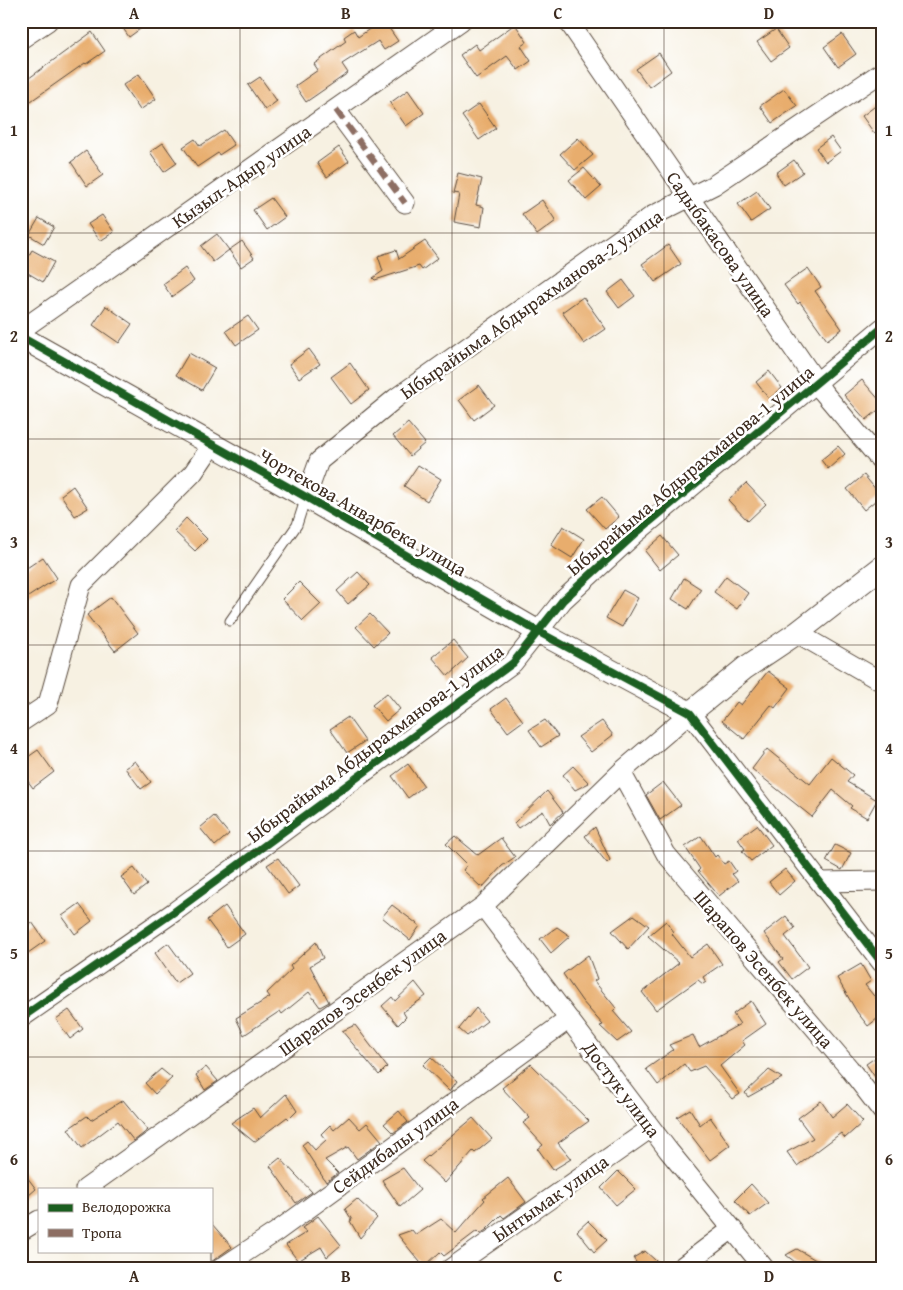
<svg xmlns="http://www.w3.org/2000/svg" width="903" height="1290" font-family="'Gentium Book Plus',serif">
	<rect width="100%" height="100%" fill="#fff"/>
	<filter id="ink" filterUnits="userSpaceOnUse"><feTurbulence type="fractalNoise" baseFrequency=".02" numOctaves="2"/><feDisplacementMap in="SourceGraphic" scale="10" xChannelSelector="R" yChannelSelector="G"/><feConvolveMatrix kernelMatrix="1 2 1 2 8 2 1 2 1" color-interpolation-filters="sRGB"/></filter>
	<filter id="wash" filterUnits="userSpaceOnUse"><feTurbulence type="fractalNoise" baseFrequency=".0096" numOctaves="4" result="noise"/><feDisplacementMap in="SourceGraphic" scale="20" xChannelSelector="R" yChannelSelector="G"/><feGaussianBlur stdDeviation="1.12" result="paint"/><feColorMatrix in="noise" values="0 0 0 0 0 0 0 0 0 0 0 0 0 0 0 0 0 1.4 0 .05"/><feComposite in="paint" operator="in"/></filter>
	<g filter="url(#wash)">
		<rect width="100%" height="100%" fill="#f7f1e2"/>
		<g id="blocks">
			<path fill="#e8ad6d" d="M118 21H151L129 37Z
				M381 21H384L398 41 384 50 378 41 342 64 348 73 306 102 295 86 318 70 314 64 346 41 344 37 354 30 358 37Z
				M515 24 527 42 521 46 531 61 518 70 507 56 476 78 460 55 475 44 479 50Z
				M776 29 789 48 771 61 757 42Z
				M92 32 105 51 86 64 85 63 21 108V84Z
				M842 34 856 54 838 67 824 47Z
				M659 53 671 71 649 87 636 69Z
				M139 74 156 99 140 110 123 85Z
				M260 77 277 101 265 110 248 85Z
				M784 89 797 106 772 123 760 106Z
				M408 90 424 113 406 126 390 103Z
				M882 101V127L874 133 862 116Z
				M479 104 496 128 479 140 462 116Z
				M224 130 234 145 219 155 218 153 197 167 183 147 195 139 200 146Z
				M831 137 841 151 826 162 816 148Z
				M578 138 593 155 575 170 560 154Z
				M163 143 177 163 164 172 150 152Z
				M339 147 349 161 327 177 317 163Z
				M86 151 103 175 87 186 71 162Z
				M794 160 803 172 784 185 776 173Z
				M584 168 601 187 586 200 569 180Z
				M458 173 482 179 476 205 484 207 481 227 454 222 459 194 453 193Z
				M757 191 770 209 751 222 738 204Z
				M271 198 285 217 267 230 253 210Z
				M542 200 556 221 537 235 522 214Z
				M102 215 114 232 100 241 88 224Z
				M39 218 54 227 44 244 29 235Z
				M217 234 229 250 213 262 201 246Z
				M242 241 254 258 241 267 229 250Z
				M425 241 438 258 422 270 419 266 375 280 373 278 383 271 378 256 396 250 399 259Z
				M668 245 681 264 655 282 642 264Z
				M32 250 54 262 43 282 21 269Z
				M185 268 194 281 172 297 163 284Z
				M808 268 821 287 815 291 842 329 827 340 800 302 798 304 784 285Z
				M623 280 635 296 619 308 607 292Z
				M583 297 606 329 584 344 562 312Z
				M106 306 132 324 119 343 93 325Z
				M248 316 258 330 236 345 226 331Z
				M309 349 320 364 299 378 289 364Z
				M189 353 215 368 202 390 176 375Z
				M350 363 369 390 351 404 331 377Z
				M769 371 782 388 769 399 756 382Z
				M862 380 882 403V407L866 420 844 395Z
				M479 385 494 405 474 420 459 400Z
				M408 423 425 443 410 456 393 436Z
				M838 446 845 454 828 469 821 460Z
				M418 465 441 479 427 501 404 486Z
				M864 475 881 496 864 510 847 489Z
				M746 483 766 504 748 521 728 500Z
				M73 486 88 508 75 516 61 495Z
				M602 497 619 517 605 529 587 509Z
				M186 518 207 539 195 551 174 531Z
				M563 526 584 539 572 558 551 545Z
				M662 536 678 555 660 570 645 551Z
				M43 557 57 578 28 597 21 587V572Z
				M358 572 370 585 348 604 337 591Z
				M726 576 748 593 737 609 714 592Z
				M684 578 701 589 688 609 672 599Z
				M299 582 321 604 303 621 282 599Z
				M623 590 638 598 622 627 606 618Z
				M111 597 138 633 115 651 87 615Z
				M370 614 388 633 374 646 356 627Z
				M453 640 468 658 448 676 432 657Z
				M768 671 790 688 775 708 771 705 744 739 722 721 737 702 741 705Z
				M387 693 400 709 386 721 372 705Z
				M506 698 523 721 508 732 491 709Z
				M348 717 365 741 347 753 330 729Z
				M545 720 558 736 541 747 529 730Z
				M602 721 613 735 591 752 578 737Z
				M767 749 810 784 831 757 853 775 847 782 877 800 867 818 850 808 852 806 833 790 812 817 752 769Z
				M38 750 54 772 33 788 21 772V762Z
				M135 761 151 782 141 789 125 768Z
				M408 764 424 786 408 798 392 776Z
				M573 766 589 783 575 790 563 775Z
				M663 782 681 805 660 820 646 795Z
				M547 791 563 812 550 824 543 811 518 828 514 823Z
				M214 816 229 834 215 846 200 828Z
				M757 825 772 845 751 861 742 851 745 849 738 839Z
				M595 827 610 860 607 863 585 836Z
				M455 836 478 855 501 838 515 857 502 866 482 888 463 870 467 865 446 844Z
				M701 836 715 857 717 855 724 864 729 861 736 871 732 874 738 881 719 896 698 871 700 869 685 847Z
				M835 845 851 853 842 870 826 861Z
				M278 858 299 886 288 894 267 865Z
				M134 868 147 885 134 895 121 877Z
				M785 869 795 881 779 895 769 882Z
				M79 904 92 921 75 934 62 916Z
				M392 905 420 926 410 940 382 917Z
				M225 906 245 934 227 947 207 920Z
				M634 915 649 926 628 949 612 931Z
				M786 916 795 928 785 936 808 967 792 979 779 962 783 959 764 933Z
				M666 921 674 932 672 934 690 957 708 944 722 964 703 977 706 982 703 984 698 980 656 1010 642 992 679 963 648 936Z
				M32 922 45 941 28 953 21 943V930Z
				M557 927 570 936 551 953 540 939Z
				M316 942 323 958 310 966 329 1002 320 1007 309 992 282 1014 280 1011 244 1035 236 1018 270 997 267 993 292 969 290 966Z
				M168 943 190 973 176 983 155 953Z
				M588 955 597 979 594 981 616 1008 613 1011 631 1032 617 1042 600 1026 603 1025 582 1001 563 974Z
				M861 964 871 981 865 985 882 1006V1015L868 1026 857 1012 837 978Z
				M415 982 426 996 403 1012 406 1017 398 1025 382 1006 392 997 395 1001Z
				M751 1001 766 1024 742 1041 745 1045 720 1066 740 1094 733 1099 704 1066 690 1072 684 1064 658 1085 646 1069 673 1050 669 1045 693 1035 699 1047 740 1024 733 1014Z
				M476 1008 487 1021 467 1036 459 1029Z
				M69 1010 83 1029 70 1039 56 1019Z
				M355 1025 387 1067 379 1075 342 1031Z
				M882 1053V1087L866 1064Z
				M431 1057 457 1081 450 1091 423 1065Z
				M531 1064 589 1121 558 1143 571 1159 553 1170 538 1149 543 1145 523 1123 530 1118 502 1088Z
				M206 1067 218 1081 205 1090 196 1075Z
				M161 1069 172 1078 155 1094 145 1083Z
				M769 1070 782 1078 748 1097 745 1093Z
				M286 1094 297 1111 289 1119 287 1117 254 1142 231 1123 253 1108 260 1118Z
				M123 1100 148 1130 134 1141 118 1121 82 1148 68 1129 87 1116 91 1120Z
				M821 1101 832 1117 847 1104 863 1122 845 1138 841 1133 797 1166 787 1152 813 1138 798 1118Z
				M690 1109 700 1125 710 1117 730 1145 710 1160 677 1117Z
				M399 1111 408 1122 393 1133 384 1124Z
				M349 1117 360 1129 367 1123 382 1141 357 1159 348 1147 325 1160 338 1173 326 1182 302 1145 307 1141 315 1150 326 1140 321 1134 330 1125 334 1130Z
				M473 1118 492 1139 475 1153 473 1151 445 1183 422 1161Z
				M280 1158 312 1192 296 1203 270 1166Z
				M403 1168 420 1190 400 1207 382 1180Z
				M21 1169 36 1189 21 1202Z
				M618 1171 636 1189 616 1205 601 1188Z
				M508 1178 526 1202 504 1218 501 1215 486 1230 480 1234 477 1231 444 1256 440 1252 424 1267 398 1235 412 1230 416 1235 441 1219 456 1233 485 1200 483 1198Z
				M751 1184 768 1203 750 1216 735 1200Z
				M357 1199 377 1218 360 1238 350 1221 352 1220 345 1209Z
				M318 1216 341 1245 327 1257 321 1247 298 1261 286 1245 307 1232 302 1228Z
				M588 1221 607 1240 594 1252 577 1231Z
				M211 1223 232 1247 211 1262Z
				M797 1249 831 1269H804L786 1255Z
				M645 1251 665 1269H641L633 1258Z"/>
		</g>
	</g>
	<g filter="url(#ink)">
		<use href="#blocks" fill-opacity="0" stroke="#57483b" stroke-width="1"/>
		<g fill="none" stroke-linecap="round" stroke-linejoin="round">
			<defs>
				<path id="service" d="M230 621 297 525 306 497"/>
				<path id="minor" d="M568 21 823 392 882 462
					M21 39 48 21
					M336 110 405 203
					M21 330 461 21
					M306 497 319 461 396 398 652 216 714 185 882 72
					M797 633 882 682
					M21 722 48 704 81 585 193 473 212 445
					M621 772 666 854 849 1068 882 1111
					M820 882 882 881
					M483 906 668 1150 765 1269
					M21 1018 174 912 513 663 563 600 635 534 882 328
					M85 1189 483 906 621 772 690 713 882 963
					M21 1231 39 1220
					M220 1269 276 1232 569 1019
					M450 1269 651 1128
					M679 1269 732 1229"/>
				<path id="tertiary" d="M21 337 306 497 537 631 690 713 745 668 797 633 882 567"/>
			</defs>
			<use href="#service" stroke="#57483b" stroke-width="11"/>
			<use href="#minor" stroke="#57483b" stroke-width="21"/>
			<use href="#tertiary" stroke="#57483b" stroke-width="24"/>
			<use href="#service" stroke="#fff" stroke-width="9"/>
			<use href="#minor" stroke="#fff" stroke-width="19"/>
			<use href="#tertiary" stroke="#fff" stroke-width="22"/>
			<path stroke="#8d6e63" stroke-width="6" stroke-dasharray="12 6" stroke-linecap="butt" d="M336 110 405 203"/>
			<defs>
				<path id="cycleway" d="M21 337 306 497 537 631 690 713 882 963
					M21 1018 174 912 513 663 563 600 635 534 882 328"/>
			</defs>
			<use href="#cycleway" stroke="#fff" stroke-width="11"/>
			<use href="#cycleway" stroke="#1b5e20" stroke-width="8"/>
		</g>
	</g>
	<path fill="none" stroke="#3b2a1e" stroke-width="1" stroke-opacity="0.55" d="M240 21V1269M452 21V1269M664 21V1269M21 233H882M21 439H882M21 645H882M21 851H882M21 1057H882"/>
	<g text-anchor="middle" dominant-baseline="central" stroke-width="5" stroke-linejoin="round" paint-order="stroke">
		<g font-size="19" fill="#3b2a1e" stroke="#fff">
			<text transform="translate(241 176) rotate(-35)">Кызыл-Адыр улица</text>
			<text transform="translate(721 244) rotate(55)">Садыбакасова улица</text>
			<text transform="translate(531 304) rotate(-35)">Ыбырайыма Абдырахманова-2 улица</text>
			<text transform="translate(690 470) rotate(-40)">Ыбырайыма Абдырахманова-1 улица</text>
			<text transform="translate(363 512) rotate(30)">Чортекова Анварбека улица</text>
			<text transform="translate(375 743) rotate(-37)">Ыбырайыма Абдырахманова-1 улица</text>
			<text transform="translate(764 969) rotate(49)">Шарапов Эсенбек улица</text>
			<text transform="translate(362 992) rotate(-36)">Шарапов Эсенбек улица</text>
			<text transform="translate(622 1089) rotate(53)">Достук улица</text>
			<text transform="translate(395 1145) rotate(-36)">Сейдибалы улица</text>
			<text transform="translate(550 1198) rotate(-35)">Ынтымак улица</text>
		</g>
	</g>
	<rect width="903" height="1290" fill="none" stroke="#fff" stroke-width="55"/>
	<rect x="38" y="1188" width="175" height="65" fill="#ffffff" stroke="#b1aaa5"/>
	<rect x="48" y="1204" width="25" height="8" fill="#1b5e20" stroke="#b1aaa5"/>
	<text x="82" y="1212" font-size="15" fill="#3b2a1e">Велодорожка</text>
	<rect x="48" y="1229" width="25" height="8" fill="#8d6e63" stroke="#b1aaa5"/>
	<text x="82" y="1238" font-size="15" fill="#3b2a1e">Тропа</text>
	<rect x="28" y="28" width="848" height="1234" fill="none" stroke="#3b2a1e" stroke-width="2"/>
	<g font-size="16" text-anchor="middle" font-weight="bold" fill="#3b2a1e">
		<text x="134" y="19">A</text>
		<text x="346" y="19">B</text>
		<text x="558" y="19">C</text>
		<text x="769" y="19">D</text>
		<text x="14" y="136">1</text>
		<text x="889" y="136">1</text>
		<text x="14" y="342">2</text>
		<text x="889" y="342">2</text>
		<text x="14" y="548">3</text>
		<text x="889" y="548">3</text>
		<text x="14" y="754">4</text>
		<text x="889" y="754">4</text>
		<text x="14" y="959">5</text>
		<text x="889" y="959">5</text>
		<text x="14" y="1165">6</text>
		<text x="889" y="1165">6</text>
		<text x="134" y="1282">A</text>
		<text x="346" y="1282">B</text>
		<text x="558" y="1282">C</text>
		<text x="769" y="1282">D</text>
	</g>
</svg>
